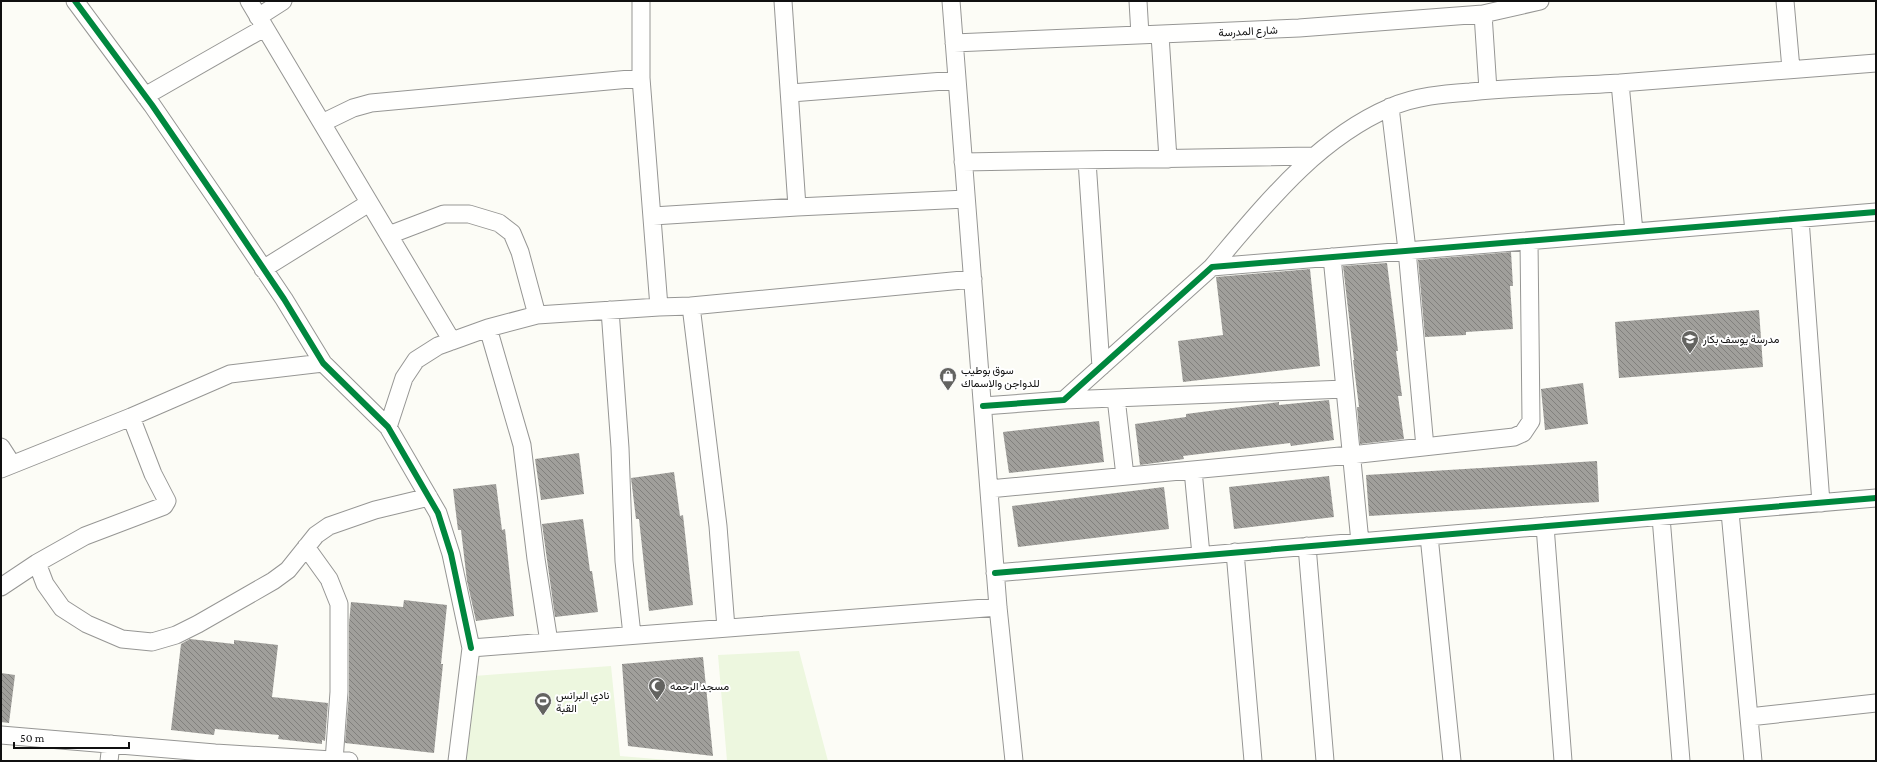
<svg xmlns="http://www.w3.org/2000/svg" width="1877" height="762" font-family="'Crimson Pro',Vazirmatn,serif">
	<defs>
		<pattern id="building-back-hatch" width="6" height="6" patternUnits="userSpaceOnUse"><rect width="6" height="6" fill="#a09f9b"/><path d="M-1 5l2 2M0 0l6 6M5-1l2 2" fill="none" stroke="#81807d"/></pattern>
	</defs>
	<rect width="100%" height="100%" fill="#fcfcf6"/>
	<path fill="#edf7df" d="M799 651 828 761H727L718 655Z
		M611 666 620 756 680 761H466L474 676Z"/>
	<path fill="url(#building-back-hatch)" d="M1511 252 1513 286H1510L1513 329 1466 332V335L1425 337 1418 260Z
		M1387 263 1398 351H1396L1402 396H1398L1404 439 1360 444 1357 407H1359L1353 360H1354L1343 266Z
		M1310 269 1320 366 1183 382 1178 341 1223 335 1216 277Z
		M1759 310 1763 367 1619 378 1615 322Z
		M1583 383 1588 424 1545 430 1541 389Z
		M1329 400 1334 440 1291 446 1290 443 1183 456 1184 459 1140 465 1135 424 1186 417V414L1279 402V405Z
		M1099 421 1104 462 1009 473 1003 432Z
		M579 453 584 494 541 500 535 459Z
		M1597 461 1599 502 1369 516 1366 475Z
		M674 472 680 516 683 515 693 605 649 611 639 519H636L631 478Z
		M1329 476 1334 517 1234 529 1229 487Z
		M496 484 502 530 505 529 514 616 476 621 467 581 461 530H458L453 489Z
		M1164 487 1169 529 1018 547 1012 506Z
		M583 519 590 571H592L598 612 555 617 542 524Z
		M404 600 447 605 441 664H443L434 753 345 743 349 693V623L351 602 403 607Z
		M190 639 234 644V640L278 645 272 697 328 703 325 741 322 740V744L278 739 279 735 215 729 214 735 171 730 181 644Z
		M703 657 713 756 628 746 622 664Z
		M1 673 15 675 9 723 1 722Z"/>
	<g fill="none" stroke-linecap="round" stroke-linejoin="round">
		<defs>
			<path id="minor" d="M75 1 152 105 224 210 284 299 323 363 388 427 395 439 438 513 451 554 471 648
				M249 1 452 341
				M641 1V78L659 307 691 306 973 279
				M783 1 797 207
				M951 1 998 607 1014 761
				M1138 1 1140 35
				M1785 1 1791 69
				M1483 14 1488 90
				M258 17 283 1
				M1160 35 1168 159
				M954 43 1299 28 1483 14 1540 1
				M1620 83 1634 232
				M791 93 957 80
				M145 96 264 28
				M1390 107 1407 250 1425 447
				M322 123 353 108 371 103 641 78
				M1087 161 1101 367
				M963 162 1312 156
				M653 216 797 207 966 199
				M1800 219 1821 503
				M389 235 444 214H469L499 223 512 233 520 252 537 315
				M1332 257 1360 542
				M1212 267C1264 206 1316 139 1391 107 1416 96 1443 94 1470 92 1520 87 1570 86 1620 83 1705 77 1791 69 1876 63
				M263 269 369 203
				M691 306 718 526 726 628
				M610 310 620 448 624 561 632 635
				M488 328 522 445 536 559 549 642
				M1116 398 1125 476
				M1064 400 1345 389
				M983 406 1064 400 1212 267 1876 212
				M388 427 404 378 416 360 438 346 488 328 537 315 659 307
				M1 447 12 464
				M1 469 131 417 230 374 323 363
				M1193 470 1201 555
				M989 489 1351 455 1514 437 1523 433 1531 421 1529 241
				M1730 512 1753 761
				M1661 517 1681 761
				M1545 526 1563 761
				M1429 536 1452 761
				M1307 546 1325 761
				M306 547 329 579 339 604V692L334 761
				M1235 552 1253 761
				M37 563 45 584 62 608 87 624 122 639 152 642 176 635 198 624 273 581 288 570 316 535 329 526 375 510 429 497
				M995 573 1876 498
				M1 587 37 563 85 536 164 506 167 501 153 474 131 417
				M1749 717 1876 703
				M1 735 215 753 349 761
				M109 761 111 744
				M457 761 471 648 998 607"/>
		</defs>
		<use href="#minor" stroke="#969694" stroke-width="19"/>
		<use href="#minor" stroke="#fffffe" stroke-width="17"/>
		<defs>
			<path id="cycleway" d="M75 1 152 105 224 210 284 299 323 363 388 427 395 439 438 513 451 554 471 648
				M983 406 1064 400 1212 267 1876 212
				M995 573 1876 498"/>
		</defs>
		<use href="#cycleway" stroke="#fff" stroke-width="8"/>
		<use href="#cycleway" stroke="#00873e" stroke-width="6"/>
	</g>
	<defs>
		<symbol id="school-pin" viewBox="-11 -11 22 30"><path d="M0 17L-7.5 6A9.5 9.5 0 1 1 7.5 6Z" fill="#636360" stroke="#fff"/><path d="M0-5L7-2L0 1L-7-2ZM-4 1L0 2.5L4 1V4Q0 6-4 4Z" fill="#fff"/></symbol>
		<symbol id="shop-pin" viewBox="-11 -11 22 30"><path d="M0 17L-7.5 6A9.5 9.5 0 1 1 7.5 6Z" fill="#636360" stroke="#fff"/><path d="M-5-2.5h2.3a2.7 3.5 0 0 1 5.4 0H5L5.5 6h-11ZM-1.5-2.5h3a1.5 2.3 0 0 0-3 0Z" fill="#fff"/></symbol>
		<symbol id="mosque-pin" viewBox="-11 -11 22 30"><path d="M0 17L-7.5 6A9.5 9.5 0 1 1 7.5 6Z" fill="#636360" stroke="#fff"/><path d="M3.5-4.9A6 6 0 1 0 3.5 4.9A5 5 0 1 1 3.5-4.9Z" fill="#fff"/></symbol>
		<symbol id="stadium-pin" viewBox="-11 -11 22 30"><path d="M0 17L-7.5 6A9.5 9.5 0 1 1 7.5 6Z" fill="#636360" stroke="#fff"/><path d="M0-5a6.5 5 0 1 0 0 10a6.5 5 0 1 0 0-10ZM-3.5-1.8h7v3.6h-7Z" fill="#fff"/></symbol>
	</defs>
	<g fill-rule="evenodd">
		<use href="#school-pin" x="1680" y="329" width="20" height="27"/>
		<use href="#shop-pin" x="938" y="366" width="20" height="27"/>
		<use href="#mosque-pin" x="647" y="676" width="20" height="27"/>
		<use href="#stadium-pin" x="533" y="691" width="20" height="27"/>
	</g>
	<g text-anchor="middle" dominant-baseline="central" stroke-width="4" stroke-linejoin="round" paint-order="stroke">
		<g font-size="11" fill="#101010" stroke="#fff">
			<text transform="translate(1248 31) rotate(-3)">شارع المدرسة</text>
		</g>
		<g font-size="11" fill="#101010" stroke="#fff" text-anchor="start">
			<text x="1703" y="339">مدرسة يوسف بكار</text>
			<text x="961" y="370">سوق بوطيب<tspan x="961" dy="13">للدواجن والاسماك</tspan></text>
			<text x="670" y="686">مسجد الرحمه</text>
			<text x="556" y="695">نادي البرانس<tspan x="556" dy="13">القبة</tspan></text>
		</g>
	</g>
	<rect width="1877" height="762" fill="none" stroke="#101010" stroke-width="4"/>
	<path d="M14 742v6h115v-6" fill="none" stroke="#101010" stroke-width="2"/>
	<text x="20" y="742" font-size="12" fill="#101010" stroke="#ffffff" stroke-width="3" paint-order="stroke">50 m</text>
</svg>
